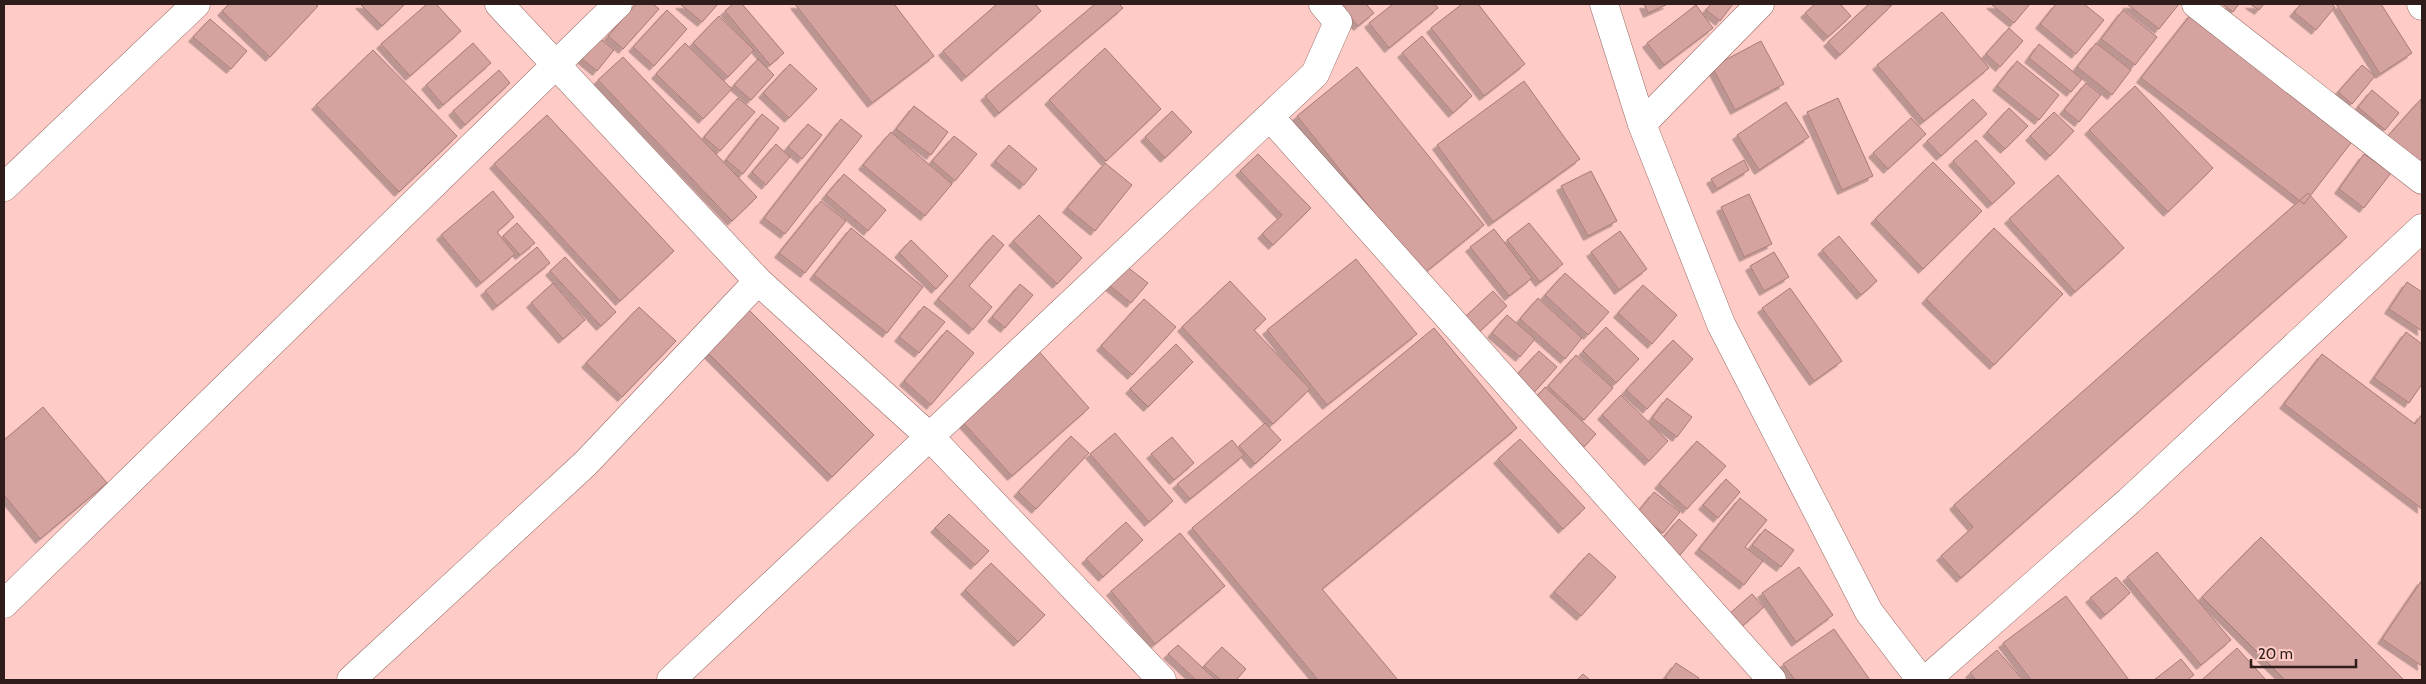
<svg xmlns="http://www.w3.org/2000/svg" width="2426" height="684" font-family="Cabin,sans-serif">
	<defs>
		<filter id="shadow"><feDropShadow dx="-4.5" dy="4.5" stdDeviation="0" flood-color="#0004"/></filter>
	</defs>
	<rect width="100%" height="100%" fill="#fecbc6"/>
	<path fill="#d4a39f" stroke="#a87a76" filter="url(#shadow)" d="M229 4H315L318 6 270 57 222 11Z
		M360 4H405L382 26Z
		M427 4H436L461 31 410 76 381 44Z
		M636 4H653L659 9 623 49 608 36Z
		M680 4H718L702 22Z
		M733 4H742L784 53 770 65 725 11Z
		M795 4H894L934 56 872 103Z
		M997 4H1035L1041 11 966 77 943 51Z
		M1095 4H1119L1123 8 999 113 985 96Z
		M1339 4H1366L1374 13 1358 26Z
		M1393 4H1435L1438 8 1389 48 1369 23Z
		M1462 4H1478L1525 64 1484 96 1431 28Z
		M1644 4H1668L1648 13Z
		M1711 4H1733L1720 21 1706 10Z
		M1815 4H1840L1851 16 1828 37 1805 13Z
		M1869 4 1892 5 1840 55 1828 42Z
		M1991 4H2030L2014 23Z
		M2056 4H2084L2104 20 2076 54 2040 24Z
		M2127 4H2179L2159 29Z
		M2222 4H2239L2233 12Z
		M2250 4H2264L2259 10Z
		M2301 4H2331L2335 7 2316 30 2294 12Z
		M2336 4H2381L2412 53 2380 74Z
		M1696 5 1713 28 1664 65 1647 43Z
		M667 10 687 29 654 66 633 47Z
		M2123 10 2157 37 2135 65 2101 39Z
		M1942 12 1989 68 1924 121 1877 65Z
		M2192 13 2354 139 2304 204 2141 78Z
		M719 16 754 50 728 77 693 43Z
		M210 19 247 51 231 69 193 37Z
		M2009 28 2023 41 2000 67 1986 54Z
		M1422 36 1472 96 1453 113 1402 53Z
		M598 37 614 50 597 71 581 58Z
		M1761 41 1784 84 1735 110 1712 67Z
		M473 43 491 63 443 105 426 85Z
		M685 43 732 89 703 119 656 74Z
		M2096 43 2131 70 2112 95 2077 67Z
		M2039 44 2082 79 2071 92 2029 58Z
		M1105 48 1161 109 1106 161 1049 100Z
		M373 50 457 136 399 192 316 105Z
		M623 57 757 197 732 221 598 80Z
		M758 59 774 75 751 100 734 85Z
		M2017 61 2059 95 2039 120 1997 86Z
		M790 64 817 89 789 118 763 93Z
		M2362 65 2375 76 2352 104 2338 92Z
		M1357 67 1484 225 1423 274 1297 116Z
		M499 70 510 83 465 125 453 111Z
		M1524 81 1580 159 1493 222 1437 145Z
		M2086 83 2101 95 2079 122 2064 110Z
		M2135 86 2213 168 2168 212 2089 130Z
		M2372 90 2399 113 2385 130 2358 107Z
		M738 98 755 112 720 151 704 137Z
		M1838 98 1873 176 1842 190 1807 112Z
		M1973 99 1987 114 1941 156 1927 141Z
		M2421 99 2422 158 2418 163 2388 136Z
		M1786 102 1809 137 1759 170 1737 135Z
		M914 106 948 132 931 155 896 129Z
		M2009 108 2028 126 2005 149 1987 132Z
		M1172 111 1192 132 1165 158 1145 137Z
		M2054 112 2074 131 2050 156 2030 136Z
		M762 114 779 128 743 174 726 160Z
		M547 115 674 251 620 301 494 164Z
		M1911 118 1926 134 1888 169 1873 153Z
		M841 119 862 136 785 234 764 218Z
		M808 124 822 135 802 159 788 147Z
		M891 132 952 184 925 216 863 165Z
		M954 136 977 154 955 181 932 161Z
		M1976 140 2015 183 1992 204 1953 161Z
		M776 144 790 157 766 185 752 172Z
		M1009 145 1037 169 1024 185 995 161Z
		M1258 154 1311 208 1273 245 1262 234 1282 215 1240 171Z
		M2364 154 2391 173 2364 208 2339 189Z
		M1744 160 1749 170 1717 189 1711 179Z
		M1933 162 1982 211 1923 269 1875 219Z
		M1105 163 1132 185 1095 231 1067 208Z
		M1591 171 1617 221 1588 236 1561 186Z
		M844 174 886 210 868 231 826 195Z
		M2058 175 2124 248 2075 292 2009 219Z
		M493 191 514 217 497 232 515 254 481 283 441 235Z
		M2308 193 2347 237 1961 578 1941 556 1973 527 1954 505Z
		M1749 194 1772 244 1744 257 1721 207Z
		M821 201 846 221 805 273 779 253Z
		M1039 215 1082 258 1057 284 1013 241Z
		M517 223 535 243 520 255 503 236Z
		M1529 223 1563 264 1540 282 1507 240Z
		M851 228 923 287 887 333 814 275Z
		M1994 228 2063 294 1994 365 1926 299Z
		M1494 229 1532 278 1509 296 1470 247Z
		M1620 231 1647 269 1619 290 1591 252Z
		M993 235 1004 245 969 286 992 307 973 330 938 299Z
		M1839 236 1877 281 1861 295 1822 250Z
		M911 240 948 276 936 289 899 253Z
		M537 247 550 263 497 306 485 291Z
		M1774 252 1789 277 1764 291 1750 266Z
		M565 257 616 312 601 326 550 271Z
		M1356 259 1417 334 1327 405 1267 330Z
		M1126 266 1148 283 1131 303 1110 286Z
		M1565 273 1609 312 1588 335 1545 295Z
		M1230 281 1266 319 1254 330 1310 389 1273 424 1182 327Z
		M2407 282 2422 292V331L2389 309Z
		M553 283 585 320 563 339 531 303Z
		M1020 284 1033 295 1005 328 992 317Z
		M1643 285 1677 315 1652 344 1618 313Z
		M1790 288 1842 361 1814 381 1762 308Z
		M1493 291 1507 306 1478 333 1464 318Z
		M1538 298 1582 338 1565 359 1520 319Z
		M1144 299 1176 327 1132 375 1101 346Z
		M924 306 945 322 919 353 899 337Z
		M639 307 676 341 622 397 586 363Z
		M746 307 874 435 832 477 704 349Z
		M1507 315 1535 339 1520 357 1492 333Z
		M1606 327 1639 359 1616 383 1583 351Z
		M1434 328 1517 428 1322 589 1398 680H1318L1192 528Z
		M947 330 974 353 931 405 904 381Z
		M2406 332 2422 344V384L2409 403 2374 378Z
		M1673 340 1693 359 1647 409 1626 390Z
		M1176 344 1193 362 1148 407 1130 389Z
		M1036 348 1089 408 1012 476 959 418Z
		M1539 351 1557 367 1531 396 1513 379Z
		M2322 354 2415 424 2422 414V509L2284 404Z
		M1576 355 1613 388 1584 420 1548 386Z
		M1545 387 1596 434 1584 447 1533 401Z
		M1621 395 1668 441 1649 461 1602 415Z
		M1667 398 1692 417 1677 437 1652 418Z
		M43 407 107 483 40 539 4 495V440Z
		M1265 423 1281 440 1255 464 1239 446Z
		M1115 433 1173 501 1149 522 1090 454Z
		M1071 436 1089 453 1036 509 1018 492Z
		M1172 437 1194 463 1174 480 1151 454Z
		M1520 439 1585 508 1563 529 1498 459Z
		M1232 440 1244 455 1190 499 1177 484Z
		M1697 441 1726 466 1687 509 1659 484Z
		M1726 479 1740 492 1718 518 1703 505Z
		M1654 492 1680 512 1663 533 1637 513Z
		M1740 498 1767 520 1745 547 1763 561 1744 585 1699 549Z
		M949 514 989 551 975 565 935 528Z
		M1679 519 1697 535 1680 555 1661 540Z
		M1126 522 1143 540 1103 577 1086 559Z
		M1765 529 1794 550 1781 567 1752 545Z
		M1180 533 1225 586 1155 644 1111 591Z
		M2261 537 2404 680H2285L2202 597Z
		M2157 552 2231 640 2201 665 2127 577Z
		M1589 553 1616 577 1581 616 1554 592Z
		M991 563 1045 615 1018 642 965 590Z
		M1799 567 1833 615 1796 642 1762 593Z
		M2116 577 2130 593 2105 615 2090 598Z
		M2422 580V666L2382 639Z
		M1752 594 1764 607 1740 628 1729 614Z
		M2066 596 2129 680H2031L2003 643Z
		M1834 629 1870 680H1795L1783 664Z
		M1178 645 1216 680H1196L1168 654Z
		M1222 647 1246 669 1236 680H1221L1204 666Z
		M2237 648 2266 680H2202Z
		M1997 650 2023 680H1976L1970 673Z
		M2181 659 2194 675 2187 680H2154Z
		M1676 663 1699 678 1698 680H1669L1665 678Z
		M1583 674 1590 680H1577Z"/>
	<g fill="none" stroke-linecap="round" stroke-linejoin="round">
		<defs>
			<path id="minor" d="M499 4 758 281 930 437 1162 680
				M2196 4 2422 180
				M2421 4 2422 6
				M1270 117 1772 680
				M1642 124 1760 4
				M4 187 196 4
				M4 604 618 4
				M351 680 586 463 758 281
				M671 680 1315 74 1338 22 1323 4
				M1926 680 2129 501 2422 228"/>
			<path id="major" d="M1604 4 1642 124 1721 324 1869 612 1921 680"/>
		</defs>
		<use href="#minor" stroke="#956964" stroke-width="29"/>
		<use href="#major" stroke="#956964" stroke-width="29"/>
		<use href="#minor" stroke="#fff" stroke-width="28"/>
		<use href="#major" stroke="#fff" stroke-width="28"/>
	</g>
	<rect width="2426" height="684" fill="none" stroke="#2f1d1b" stroke-width="10"/>
	<path d="M2251 659v8h105v-8" fill="none" stroke="#2f1d1b" stroke-width="2.5"/>
	<text x="2258" y="659" font-size="15" fill="#2f1d1b" stroke="#fecbc6" stroke-width="4" paint-order="stroke">20 m</text>
</svg>
